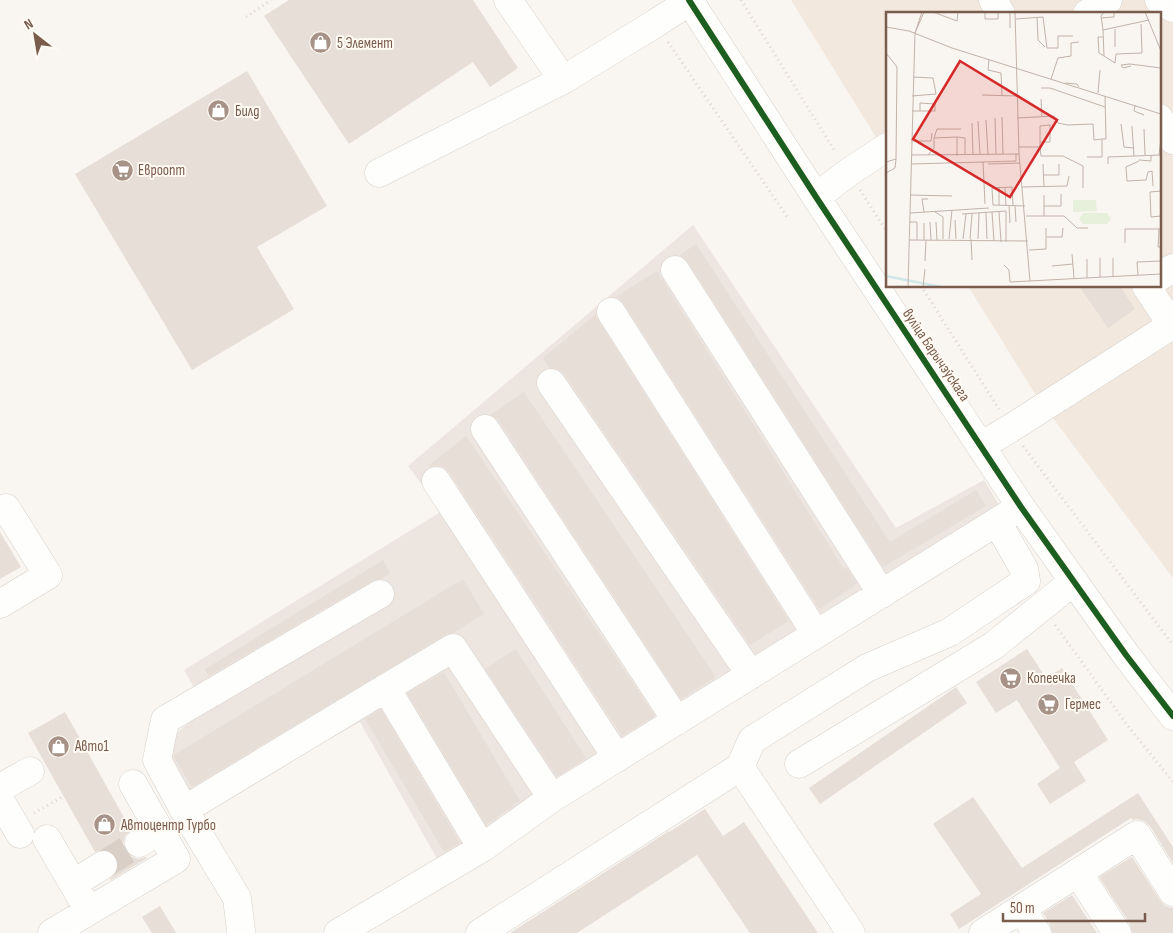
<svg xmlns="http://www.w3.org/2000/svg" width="1173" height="933" font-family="'Sofia Sans Condensed',sans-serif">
	<rect width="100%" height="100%" fill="#f9f5f0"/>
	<path fill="#f2e8de" d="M791 0H1173V578L1037 397 968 286H1159V14H887V155Z"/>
	<path fill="#ede5e0" d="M693 225 896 528 984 480 1000 506 440 864 360 722 197 813 159 747 206 709 184 670 442 511 408 466Z"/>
	<path fill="#e6ded7" d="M289 0H473L518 68 490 87 473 62 349 144 264 16Z
		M247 71 327 206 257 247 294 309 192 370 75 174Z
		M696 244 890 542 976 490 986 506 883 567 688 262 680 255Z
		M657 271 844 569 847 568 857 583 854 585 855 586 819 609 624 304 619 298 615 297Z
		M1079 286H1120L1135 309 1108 328Z
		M596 314 598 320 789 621 750 645 564 374 557 369 549 368 543 358Z
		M524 392 716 677 681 699 498 420 490 415Z
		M466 436 655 716 622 736 449 472 443 467 436 465 430 467 429 465Z
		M0 532 21 567 0 579Z
		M383 560 390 573 381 579 372 581 209 676 205 669Z
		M463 579 484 614 453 633 445 635 192 787 174 757V755Z
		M516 649 586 758 557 777 485 669Z
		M1027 649 1046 678 1062 668 1108 740 1074 762 1086 781 1050 804 1037 784 1060 768 1017 700 996 713 976 682Z
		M444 672 520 801 486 825 407 693Z
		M956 687 967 703 820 804 809 788Z
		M381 709 460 843 444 852 365 719Z
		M65 712 131 830 125 836 123 844 126 851 132 857 139 859 146 857 147 858 111 880 110 879 117 872 119 864 116 857 110 851 102 849 95 852 28 733Z
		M1138 793 1173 847V863L1150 826 1144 821 1137 819 1133 820 1131 818 959 929 950 914 981 894 933 824 973 797 1022 868Z
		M705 809 723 836 744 822 818 933H750L697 855 577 933H510L669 831V832Z
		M1132 857 1160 900 1165 906 1173 908V933H1132L1130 924 1099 877Z
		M1072 895 1097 933H1052L1050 924 1043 913Z
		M160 906 176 933H152L142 917Z"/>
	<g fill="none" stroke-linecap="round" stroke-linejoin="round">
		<path stroke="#d9cfc7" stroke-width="28" stroke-dasharray="28 14" stroke-linecap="butt" d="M103 865 139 843"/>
		<defs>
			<path id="minor" d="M508 0 563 80
				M689 0 816 197 1021 507 1126 655 1173 716
				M993 0 1001 14
				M1159 0 1173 8
				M1087 14 1108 0
				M1159 118 1173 140
				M379 173 563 80 656 23 690 1
				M816 197 849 172 887 147
				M675 270 882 594
				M1159 277 1173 268
				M611 312 816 634
				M551 383 751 675
				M485 429 677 721
				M981 446 1011 428 1172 325 1146 286
				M436 481 617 758
				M0 511 6 508 48 575 0 604
				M386 688 482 848
				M799 764 993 646 1074 581
				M0 788 30 771
				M0 800 20 834
				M184 810 157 760 165 720 380 594
				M47 839 89 911
				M139 843 160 830
				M1078 873 1117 933
				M73 884 103 865
				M1021 909 1037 933
				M52 933 176 859 133 784
				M241 933V931L237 898 184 810 386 688 453 648 552 798
				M338 933 482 848 552 798 1021 507
				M480 933 740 767
				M851 933 740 767 752 740 867 668 950 632 1026 581 1024 569 997 522
				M983 933 1137 835 1173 892"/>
		</defs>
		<use href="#minor" stroke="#d7d1cb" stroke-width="29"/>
		<path stroke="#dcd5d0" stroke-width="3" stroke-dasharray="1 4" stroke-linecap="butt" d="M741 0 836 153
			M246 17 271 0
			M668 42 788 218
			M860 190 887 232
			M921 286 999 409
			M1023 446 1173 645
			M1055 625 1128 726 1173 782
			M34 813 64 796"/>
		<use href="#minor" stroke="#fefefd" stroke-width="28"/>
		<defs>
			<path id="cycleway" d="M689 0 816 197 1021 507 1126 655 1173 716"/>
		</defs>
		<use href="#cycleway" stroke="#fffaf3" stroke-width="9"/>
		<use href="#cycleway" stroke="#1b5e20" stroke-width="6"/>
	</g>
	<defs>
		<symbol id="shop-disc" viewBox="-11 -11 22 22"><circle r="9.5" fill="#a69286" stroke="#fffaf3"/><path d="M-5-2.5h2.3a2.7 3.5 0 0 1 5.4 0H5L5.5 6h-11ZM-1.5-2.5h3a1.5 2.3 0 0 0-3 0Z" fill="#fff"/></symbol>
		<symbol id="supermarket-disc" viewBox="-11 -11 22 22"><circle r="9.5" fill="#a69286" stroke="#fffaf3"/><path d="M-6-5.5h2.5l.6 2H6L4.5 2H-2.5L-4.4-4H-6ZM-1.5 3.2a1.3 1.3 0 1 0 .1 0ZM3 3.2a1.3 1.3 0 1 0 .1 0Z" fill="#fff"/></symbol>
	</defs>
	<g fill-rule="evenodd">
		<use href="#shop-disc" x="308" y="30" width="25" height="25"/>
		<use href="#shop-disc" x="206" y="98" width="25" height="25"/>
		<use href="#supermarket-disc" x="110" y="158" width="25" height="25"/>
		<use href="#supermarket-disc" x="998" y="666" width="25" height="25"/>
		<use href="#supermarket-disc" x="1036" y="692" width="25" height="25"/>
		<use href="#shop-disc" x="46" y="734" width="25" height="25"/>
		<use href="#shop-disc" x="92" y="812" width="25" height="25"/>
	</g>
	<g text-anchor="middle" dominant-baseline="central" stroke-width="4" stroke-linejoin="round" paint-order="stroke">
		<g font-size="15" fill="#7a5c4d" stroke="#fffaf3" text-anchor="start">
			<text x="337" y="43">5 Элемент</text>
			<text x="235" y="111">Билд</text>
			<text x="138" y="170">Евроопт</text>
			<text x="1027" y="678">Копеечка</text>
			<text x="1065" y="704">Гермес</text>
			<text x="75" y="746">Авто1</text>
			<text x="121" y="825">Автоцентр Турбо</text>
		</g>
		<g font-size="15" fill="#7a5c4d" stroke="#fffaf3">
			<text transform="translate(936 355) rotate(56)">вуліца Барычэўскага</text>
		</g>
	</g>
	<g transform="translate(886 12)">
		<rect width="275" height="275" fill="#f9f5f0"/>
		<path d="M187 188H210L211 199 187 200ZM197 201H221L225 207 221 212H197L193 207Z" fill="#e7f0db"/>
		<path fill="none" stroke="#d0e8ea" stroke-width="2.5" d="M0 264 55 275"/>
		<path fill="none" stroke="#c2b3aa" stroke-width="1" d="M47 0 71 9 72 0M99 0V7H112V0M129 0 133 142 144 269M218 0 215 4 217 18 263 8M259 0 275 39M151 5 152 28 159 35M215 6 228 5V0M130 7 157 5 161 36H172V24H187M0 15 23 19 66 36 275 102M124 16V0M217 18 218 44 229 51 230 42 256 41 255 12M29 21 38 0M29 21 36 0M217 25H212L213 41 218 44M229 35V17M0 41 11 55 10 147 0 150M103 47 102 58 115 61 116 84M245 54 237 56 235 53 244 52 275 56M165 67 172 46 185 44V31L193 30M179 71 191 72 193 75M155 76H164L219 95M212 81 214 58M96 83 131 84M26 84 50 82 47 66 27 65M155 87 156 105M249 93 248 99 258 103M26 99H49V92L34 91V99M116 105 117 142M109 106 110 142M131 106 168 104 172 111 182 113 207 112 208 128 216 127M100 108 102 143M92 109 94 143M86 111 87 143M235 112 238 135 247 136M246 114 248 144M258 117 259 143M71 125V144M48 126 51 117H75M25 129H45L46 121M133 135H154V114L164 113V130H154M154 135 155 144H177L197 154V176M25 143 133 142M42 143 48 136V126L71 125 79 126V143M273 143 275 126M201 145H216V127H220L219 84M253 148 265 149V143M253 149 240 155 241 169 260 168 262 160 266 159 267 174M25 152 97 150M102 152 134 151M157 152 158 175M222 152V145L275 143M0 161 9 156 10 147M158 163H173V152M113 175V193M119 175 120 193M136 175 181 174 183 164M275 179 264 180 265 205 275 204M25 183 66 184M158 183V204M99 192 97 150 130 149V142M123 193 124 211M127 193 126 175 106 176 107 193 139 194M129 193 130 210M158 194H175V182M38 200 36 187H42M49 200 57 205V227M106 200 108 229M113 200 115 230M24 201 103 196M100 201 101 227M76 202 120 199V230M140 204H178L191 216H202M69 208 70 227M24 210H31V228M44 210 45 228M50 210 51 228M38 211V228M273 217 272 235H275M161 225H176L177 216M63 227 66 198M77 227 80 202M84 227 86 202M85 227 86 248M92 227 93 201M24 228 142 229M239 231V217H275M143 238 160 237V216M186 242 188 266M214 246V265M227 246V265M201 247V266M39 249 40 228M118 253 123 258 124 270 275 262M166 254 187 252M252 263 251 250 275 249M22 275 29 21M37 275 39 257"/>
		<path fill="#d62828" fill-opacity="0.15" stroke="#d62828" stroke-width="2.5" d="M74 49 171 108 124 185 27 127Z"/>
		<rect width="275" height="275" fill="none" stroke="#7a5c4d" stroke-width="2.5"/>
	</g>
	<g transform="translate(35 35) rotate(329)" stroke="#fffaf3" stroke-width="4" paint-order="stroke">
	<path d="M0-4L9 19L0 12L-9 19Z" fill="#7a5c4d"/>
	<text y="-8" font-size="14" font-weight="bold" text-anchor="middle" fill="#7a5c4d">N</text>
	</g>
	<path d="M1003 913v8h142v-8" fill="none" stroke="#7a5c4d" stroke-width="2.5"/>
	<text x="1010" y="913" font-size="15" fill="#7a5c4d" stroke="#fffaf3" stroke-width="4" paint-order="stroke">50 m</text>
</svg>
